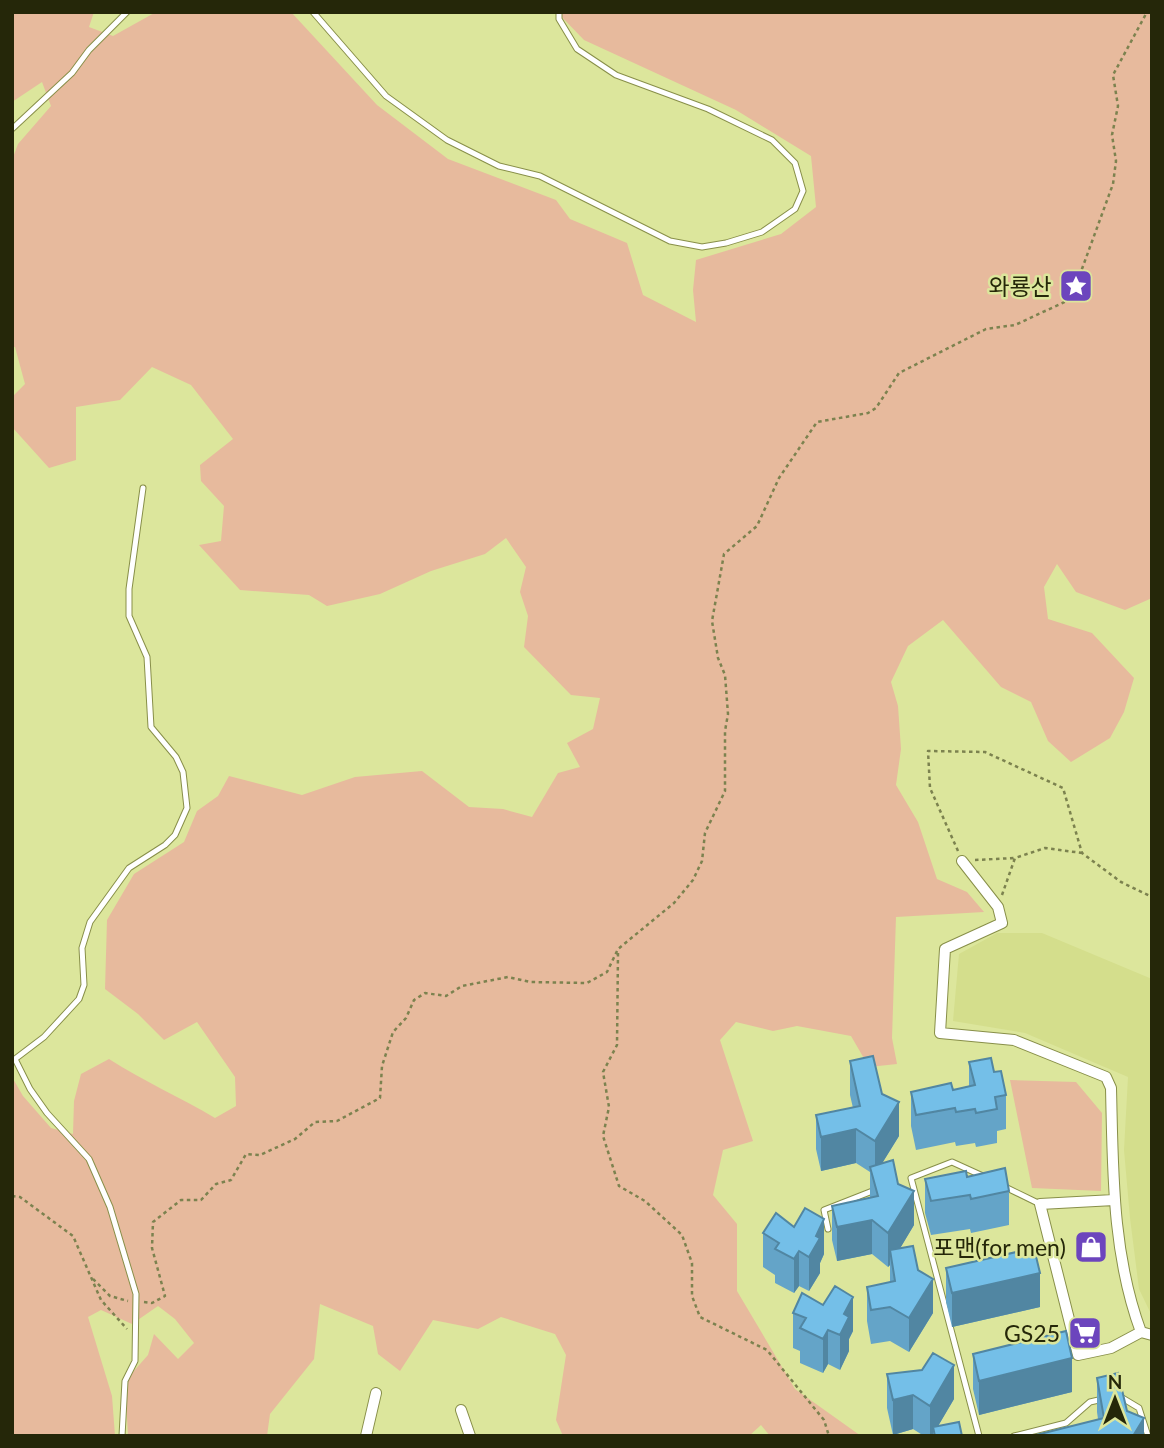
<svg xmlns="http://www.w3.org/2000/svg" width="1164" height="1448" font-family="Lato,'Noto Sans KR',sans-serif">
	<rect width="100%" height="100%" fill="#dce69c"/>
	<path fill="#d4de8c" d="M997 933H1042L1152 979V1316L1139 1289 1130 1218 1124 1150 1128 1077 1025 1033 953 1021 959 954Z"/>
	<path fill="#e7ba9d" d="M12 12H94L89 27 113 36 156 12H291L377 105 448 159 556 200 570 219 627 243 643 295 696 322 693 290 696 260 781 234 816 207 811 156 736 110 584 40 557 12H1152V598L1125 610 1076 592 1057 564 1044 587 1048 619 1092 633 1134 678 1124 712 1110 738 1071 762 1048 741 1031 702 1001 687 943 620 908 646 891 682 898 706 901 749 896 785 918 822 937 879 967 892 984 912 896 917 892 1038 897 1064 869 1067 851 1036 797 1026 773 1031 736 1022 720 1040 753 1141 723 1150 713 1195 737 1224V1291L795 1389 861 1436H770L761 1425 749 1436H563L556 1420 566 1355 555 1334 501 1317 478 1329 433 1320 400 1371 378 1354 373 1326 320 1304 314 1359 270 1414 267 1436H128L125 1381 148 1355 154 1334 178 1359 194 1343 175 1319 158 1306 132 1324 101 1310 88 1317 112 1396 115 1436H12V1077L23 1096 51 1128 73 1134 74 1101 81 1074 109 1059C143 1081 180 1097 215 1118L236 1106 235 1077 197 1022 164 1040 138 1014 105 989 107 920 134 874 184 842 197 811 218 796 229 776 302 795 355 777 422 771 469 807 503 809 532 817 558 773 580 767 567 743 593 729 600 698 571 695 524 647 528 616 520 592 526 567 506 538 485 554 431 571 380 594 327 606 309 595 240 590 199 545 221 541 224 506 201 481 200 465 233 439 191 385 152 367 120 400 76 407V460L49 468 12 427V397L25 384 15 347H12V160L18 144 51 106 42 82 12 102Z
		M1010 1080 1076 1082 1102 1113 1101 1191 1032 1188Z"/>
	<g fill="none" stroke-linecap="round" stroke-linejoin="round">
		<defs>
			<path id="lane" d="M313 12 386 96 447 140 499 166 540 176 670 241 702 247 726 243 762 232 795 209 803 191 795 163 772 140 708 109 616 75 577 49 559 19V12
				M12 129 72 73 89 50 127 12
				M15 1059 44 1037 79 999 84 985 82 948 90 922 129 868 165 845 175 835 187 808 183 772 176 757 151 727 147 657 129 616V589L143 488
				M15 1059 30 1089 47 1113 89 1159 110 1207 136 1294 135 1361 125 1381 122 1436
				M1003 1186 1040 1204
				M828 1229 824 1210 875 1190
				M1119 1396 1139 1408 1148 1436
				M979 1436 911 1178 952 1162 985 1177
				M1014 1436 1066 1423 1090 1402 1103 1399"/>
			<path id="street" d="M962 861 998 907 1002 923 945 949 940 1033 1014 1040 1106 1077 1111 1088C1113 1171 1112 1254 1141 1332L1152 1335
				M1114 1200 1040 1204 1078 1355 1111 1348 1141 1332
				M461 1410 470 1436
				M366 1436 376 1393"/>
		</defs>
		<use href="#lane" stroke="#888f49" stroke-width="7"/>
		<use href="#street" stroke="#888f49" stroke-width="12"/>
		<path stroke="#7c824f" stroke-width="2.5" stroke-dasharray="3.5 3.5" stroke-linecap="butt" d="M958 851 930 788 928 751 985 752 1063 788 1082 853 1121 882 1152 897
			M975 860 1015 858
			M1002 895 1015 858 1045 848 1082 853
			M618 953 617 1045 603 1072 609 1107 603 1136 619 1186 645 1201 682 1235 692 1263V1296L700 1317 767 1350 824 1420 829 1436
			M12 1196 20 1197 73 1236 101 1300 127 1329
			M93 1279 110 1296 128 1301
			M144 1302 152 1303 165 1296 152 1248 153 1222 181 1200H201L216 1184 231 1180 246 1154 260 1155 295 1139 315 1122 337 1121 380 1098 382 1066 393 1032 406 1018 414 1000 425 993 446 996 462 986 508 977 530 982 587 983 607 972 618 949 674 903 693 880 702 861 705 833 725 791V731L728 714 725 675 718 658 712 621 724 554 757 526 779 478 817 422 868 413 876 408 899 373 986 329 1015 325 1071 299 1113 184 1116 161 1112 135 1118 106 1113 75 1147 12"/>
		<use href="#lane" stroke="#fff" stroke-width="5"/>
		<use href="#street" stroke="#fff" stroke-width="10"/>
	</g>
	<path fill="#64a4c8" d="M850 1061 882 1094 899 1136 882 1163 898 1184 914 1225 900 1248 918 1270 933 1313 909 1352 890 1341 871 1344 867 1321V1287L890 1282V1265L888 1267 872 1254 837 1261 832 1240V1206L870 1198V1172L856 1163 821 1171 816 1149V1115L853 1108 850 1095Z
		M969 1062 994 1072 1006 1095V1129L997 1131V1143L976 1147 975 1143 956 1146 955 1142 916 1150 911 1126V1092L953 1090 969 1086Z
		M967 1177 1009 1191V1225L971 1233 970 1229 931 1235 925 1213V1179Z
		M763 1233 824 1254 820 1263V1273L809 1291 799 1286 794 1293 775 1283V1275L763 1267Z
		M946 1268 1040 1307 952 1327 946 1302Z
		M793 1313 853 1331 849 1339V1351L840 1370 828 1364 823 1373 800 1363V1351L793 1348Z
		M973 1354 1072 1392 979 1415 973 1389Z
		M887 1374 954 1399 938 1426 962 1436H924L913 1429 893 1435 887 1408Z
		M1097 1378 1127 1411 1144 1436 1098 1419 1097 1412Z"/>
	<path fill="#5186a2" d="M899 1102V1136L875 1175V1141Z
		M856 1129V1163L821 1171V1137Z
		M914 1191V1225L892 1262 890 1250V1265L888 1267V1233Z
		M824 1219V1254L820 1263V1273L809 1291V1257L816 1236Z
		M872 1220V1254L837 1261V1227Z
		M799 1251V1286L794 1293V1259Z
		M1040 1273V1307L952 1327V1293Z
		M933 1279V1313L909 1352V1318Z
		M853 1297V1331L849 1339V1351L840 1370V1335L844 1314Z
		M828 1330V1364L823 1373V1339Z
		M1072 1358V1392L979 1415V1381Z
		M954 1365V1399L934 1433 933 1427V1435L930 1436V1406Z
		M913 1395V1429L893 1435V1400Z
		M1144 1418V1436H1133Z"/>
	<path fill="#74bfe8" stroke="#5186a2" stroke-width="2" d="M873 1056 882 1094 899 1102 875 1141 856 1129 821 1137 816 1115 860 1106 850 1061Z
		M991 1058 994 1072 1001 1071 1006 1095 995 1097 997 1109 976 1113 975 1109 956 1112 955 1108 916 1115 911 1092 951 1083 953 1090 975 1085 969 1062Z
		M893 1160 898 1184 914 1191 888 1233 872 1220 837 1227 832 1206 878 1196 870 1167Z
		M1005 1168 1009 1191 971 1199 970 1195 931 1201 925 1179 966 1171 967 1177Z
		M805 1208 824 1219 816 1236 820 1238 809 1257 799 1251 794 1259 775 1249 779 1243 763 1233 776 1213 794 1227Z
		M913 1246 918 1270 933 1279 909 1318 890 1307 871 1310 867 1287 895 1281 890 1250Z
		M1034 1248 1040 1273 952 1293 946 1268Z
		M835 1286 853 1297 844 1314 849 1317 840 1335 828 1330 823 1339 800 1328 806 1318 793 1313 802 1293 823 1305Z
		M1066 1331 1072 1358 979 1381 973 1354Z
		M933 1353 954 1365 930 1406 913 1395 893 1400 887 1374 922 1370Z
		M1118 1373 1127 1411 1144 1418 1133 1436H1032L1104 1418 1097 1378Z
		M959 1422 962 1436H935L933 1427Z"/>
	<defs>
		<symbol id="sight-square" viewBox="-11 -11 22 22"><rect x="-9" y="-9" width="18" height="18" rx="4" fill="#6c45bd" stroke="#dce69c"/><path d="M0-6L1.8-2.2L6-1.7L2.9 1.2L3.7 5.4L0 3.3L-3.7 5.4L-2.9 1.2L-6-1.7L-1.8-2.2Z" fill="#fff"/></symbol>
		<symbol id="shop-square" viewBox="-11 -11 22 22"><rect x="-9" y="-9" width="18" height="18" rx="4" fill="#6c45bd" stroke="#dce69c"/><path d="M-5-2.5h2.3a2.7 3.5 0 0 1 5.4 0H5L5.5 6h-11ZM-1.5-2.5h3a1.5 2.3 0 0 0-3 0Z" fill="#fff"/></symbol>
		<symbol id="supermarket-square" viewBox="-11 -11 22 22"><rect x="-9" y="-9" width="18" height="18" rx="4" fill="#6c45bd" stroke="#dce69c"/><path d="M-6-5.5h2.5l.6 2H6L4.5 2H-2.5L-4.4-4H-6ZM-1.5 3.2a1.3 1.3 0 1 0 .1 0ZM3 3.2a1.3 1.3 0 1 0 .1 0Z" fill="#fff"/></symbol>
	</defs>
	<g fill-rule="evenodd">
		<use href="#sight-square" x="1057" y="267" width="38" height="38"/>
		<use href="#shop-square" x="1072" y="1228" width="38" height="38"/>
		<use href="#supermarket-square" x="1066" y="1314" width="38" height="38"/>
	</g>
	<g text-anchor="middle" dominant-baseline="central" stroke-width="5" stroke-linejoin="round" paint-order="stroke">
		<g font-size="23" fill="#252709" stroke="#dce69c" text-anchor="end">
			<text x="1052" y="286">와룡산</text>
			<text x="1066" y="1247">포맨(for men)</text>
			<text x="1060" y="1333">GS25</text>
		</g>
	</g>
	<rect width="1164" height="1448" fill="none" stroke="#252709" stroke-width="28"/>
	<g transform="translate(1115 1399)" stroke="#dce69c" stroke-width="5" paint-order="stroke">
	<path d="M0-5L12 26L0 18L-12 26Z" fill="#252709"/>
	<text y="-10" font-size="19" font-weight="bold" text-anchor="middle" fill="#252709">N</text>
	</g>
</svg>
